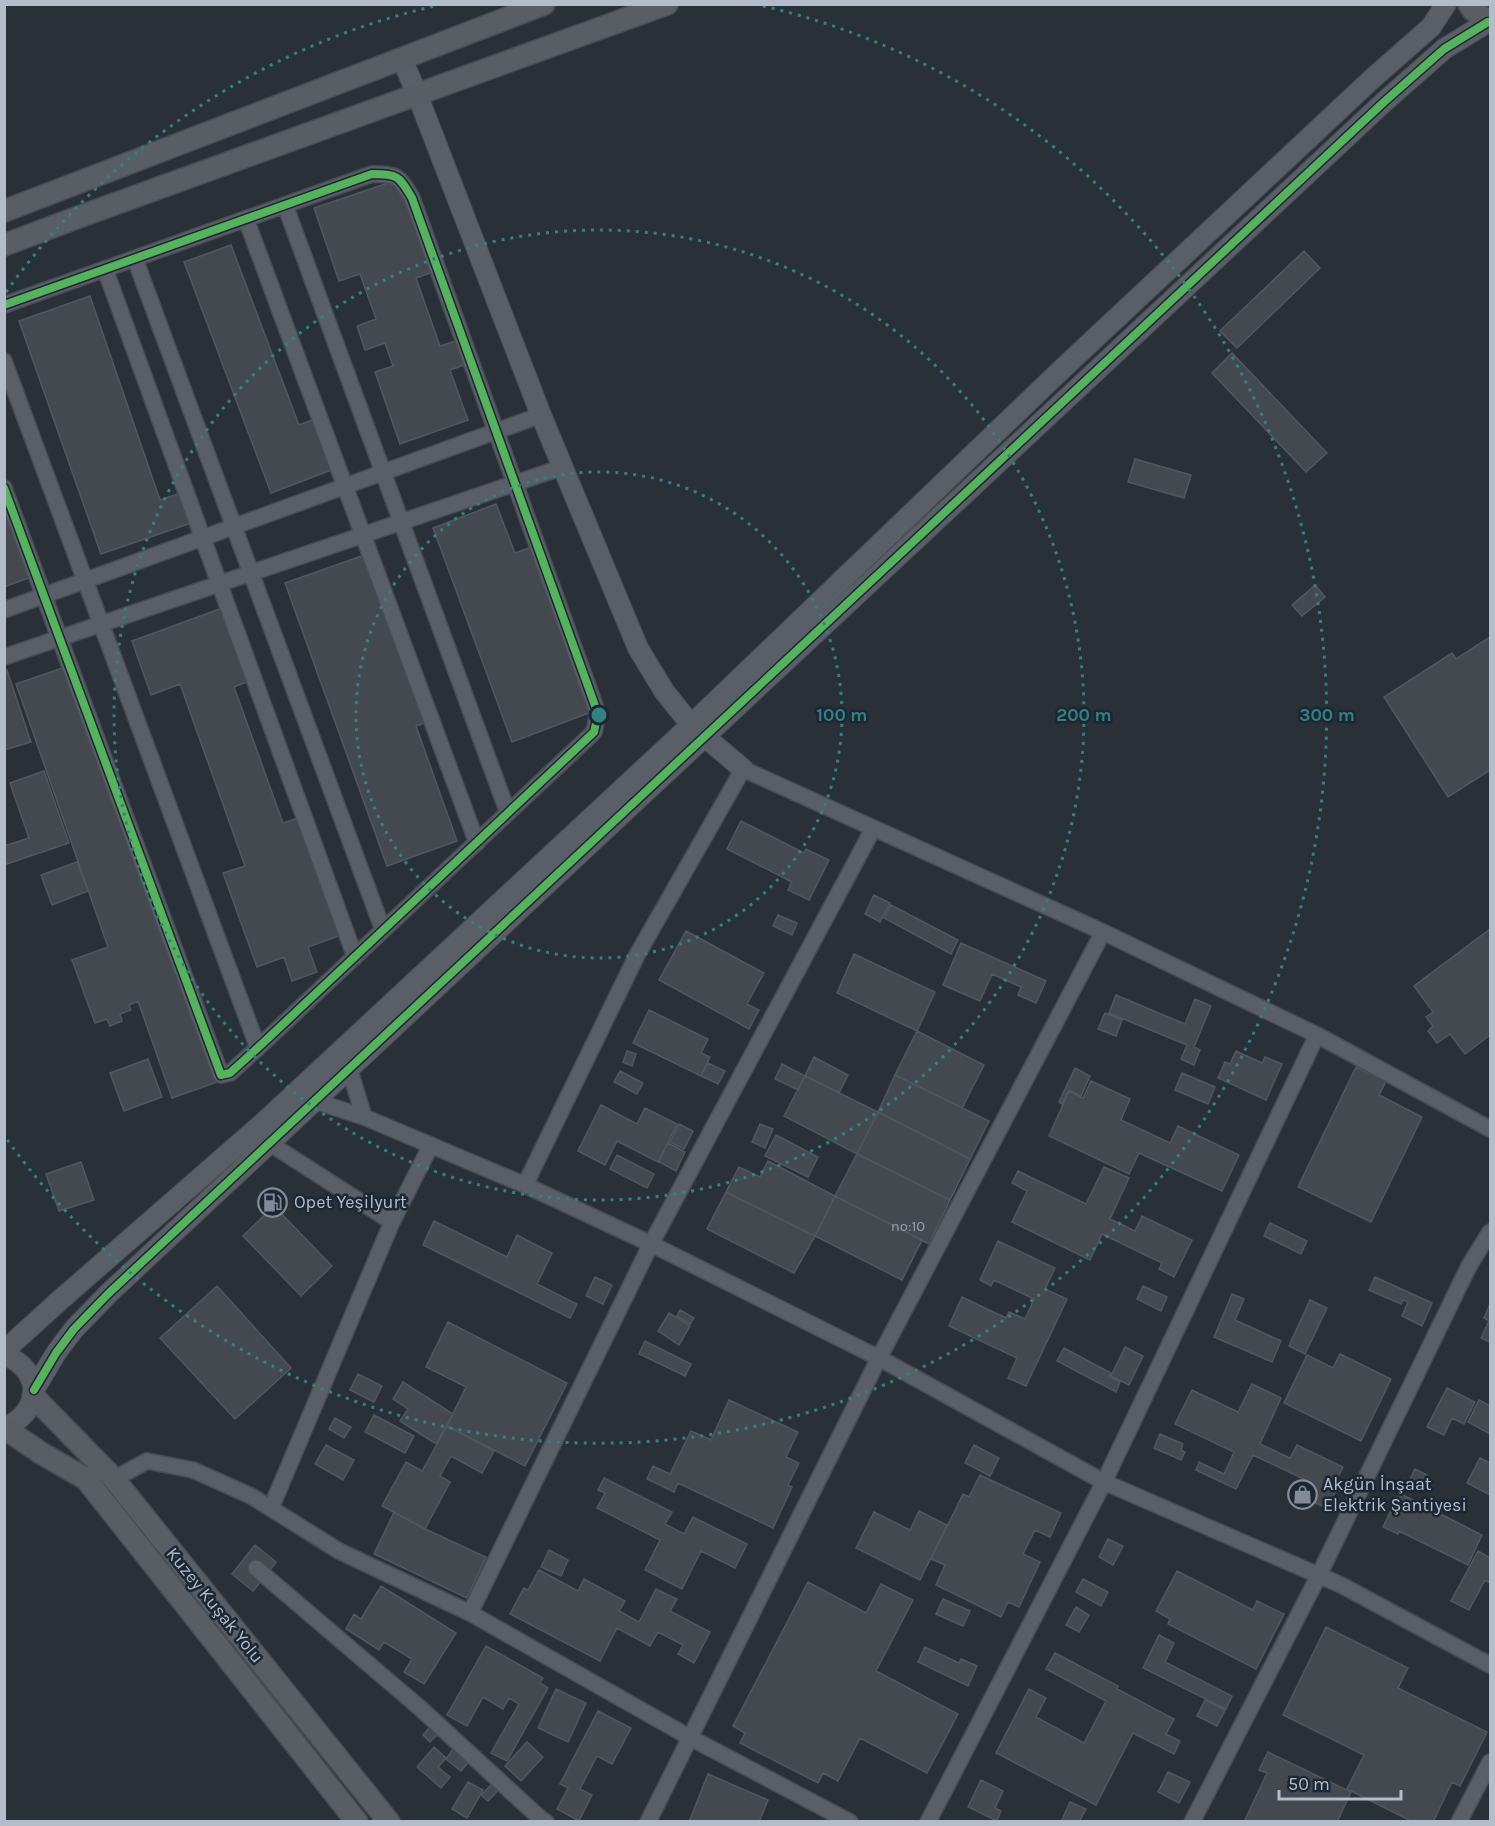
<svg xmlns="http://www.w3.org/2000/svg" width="1495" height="1826" font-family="Karla,sans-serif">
	<rect width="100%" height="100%" fill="#2a3038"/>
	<path fill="#444950" stroke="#52575f" stroke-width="1.5" d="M403 178 436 271 416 278 440 346 462 339 470 363 450 370 468 420 400 444 375 372 393 366 385 343 365 350 357 326 376 319 360 274 339 281 314 208Z
		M231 245 299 425 323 416 342 466 271 493 184 262Z
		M1304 251 1320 268 1237 348 1220 331Z
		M90 296 160 500 187 491 197 521 101 554 19 321Z
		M1232 353 1327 453 1306 472 1212 373Z
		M1135 459 1191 475 1184 498 1128 482Z
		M4 492 34 576 4 587Z
		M496 504 515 553 541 544 602 708 512 742 433 528Z
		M373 552 433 720 416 726 457 841 387 866 285 583Z
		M1315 585 1325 597 1302 616 1292 605Z
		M225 607 252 680 234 687 283 823 307 815 350 932 308 947 317 972 292 981 284 957 257 967 223 873 245 866 180 684 151 695 132 641Z
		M1490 637V770L1448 797 1384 697 1452 653 1456 659Z
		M71 665 217 1082 172 1098 138 1001 129 1005 131 1010 120 1014 122 1021 110 1026 107 1019 95 1023 72 960 108 947 16 684Z
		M4 670H7L31 742 4 750Z
		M44 771 69 843 4 865V846L29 838 10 783Z
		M741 821 804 853 806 849 829 860 809 900 788 890 792 882 727 849Z
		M77 862 88 891 52 905 41 875Z
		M874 895 890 903 880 922 865 914Z
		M891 905 958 940 951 954 884 918Z
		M778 915 797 923 792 935 773 926Z
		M1490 929V1035L1465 1054 1450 1034 1437 1043 1428 1031 1433 1026 1426 1017 1433 1012 1414 986Z
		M686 931 764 973 747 1004 759 1010 749 1029 659 980Z
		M961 943 1046 981 1036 1003 1018 995 1021 987 992 974 980 1001 943 985Z
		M854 954 935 992 917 1031 837 993Z
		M1116 995 1185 1024 1195 999 1211 1006 1194 1047 1200 1050 1194 1065 1181 1059 1187 1045 1109 1013Z
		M649 1010 708 1039 701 1053 710 1057 701 1076 633 1043Z
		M1105 1013 1122 1020 1116 1036 1098 1029Z
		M917 1031 984 1065 962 1108 895 1075Z
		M627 1051 636 1054 632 1066 623 1062Z
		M1236 1051 1262 1063 1265 1057 1282 1064 1266 1100 1218 1078 1225 1062 1230 1064Z
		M814 1057 848 1075 839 1093 805 1076Z
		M148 1059 162 1097 124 1111 110 1073Z
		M708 1063 725 1071 718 1084 701 1076Z
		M782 1064 805 1076 798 1090 775 1079Z
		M1356 1067 1386 1081 1379 1095 1422 1117 1371 1222 1298 1187Z
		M1075 1068 1090 1076 1081 1096 1069 1090 1062 1104 1059 1102Z
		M620 1071 643 1083 637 1094 614 1082Z
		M1182 1073 1215 1087 1208 1104 1175 1090Z
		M895 1075 989 1121 970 1159 878 1112Z
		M805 1076 878 1112 857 1154 784 1116Z
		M1091 1081 1130 1099 1121 1120 1170 1143 1178 1126 1239 1155 1222 1191 1139 1153 1129 1174 1049 1136 1069 1091 1083 1098Z
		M601 1105 637 1124 645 1108 677 1124 658 1162 617 1141 605 1165 578 1151Z
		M878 1112 970 1159 950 1200 857 1154Z
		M679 1124 693 1131 684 1149 670 1142Z
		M760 1124 773 1129 765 1148 752 1142Z
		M776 1135 818 1157 808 1177 765 1156Z
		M668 1143 685 1152 676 1171 659 1162Z
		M857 1154 950 1200 929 1244 835 1196Z
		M617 1155 654 1174 647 1188 610 1169Z
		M768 1161 835 1196 815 1236 726 1192 739 1167 760 1177Z
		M81 1162 94 1200 59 1211 46 1174Z
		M1104 1167 1129 1178 1110 1219 1135 1231 1142 1216 1192 1240 1174 1277 1159 1269 1162 1263 1102 1234 1090 1260 1012 1222 1027 1191 1012 1183 1018 1171 1086 1204Z
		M726 1192 815 1236 794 1273 707 1229Z
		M835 1196 922 1240 902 1280 815 1236Z
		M274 1206 332 1266 301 1296 243 1236Z
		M434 1221 507 1257 517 1235 552 1253 537 1284 577 1304 570 1318 423 1245Z
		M1270 1223 1307 1241 1301 1254 1264 1236Z
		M998 1241 1055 1268 1045 1289 1067 1299 1026 1386 1008 1378 1017 1358 949 1326 962 1297 1006 1318 1009 1312 1025 1319 1034 1299 994 1280 991 1286 980 1280Z
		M595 1277 612 1285 603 1304 586 1296Z
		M1375 1277 1432 1303 1422 1326 1402 1316 1408 1302 1403 1300 1401 1304 1369 1290Z
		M217 1286 291 1368 235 1419 160 1338Z
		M1143 1286 1167 1297 1161 1311 1137 1299Z
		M1232 1294 1244 1299 1235 1320 1281 1341 1272 1362 1214 1337Z
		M1310 1300 1327 1308 1305 1354 1289 1346Z
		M1490 1304V1342L1481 1338 1489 1321 1484 1318Z
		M680 1310 694 1318 690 1324 677 1316Z
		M669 1313 690 1326 679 1345 658 1331Z
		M448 1322 567 1383 525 1466 447 1426 466 1387 426 1367Z
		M645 1341 691 1364 685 1376 639 1354Z
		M1125 1347 1143 1356 1129 1385 1111 1376Z
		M1064 1348 1111 1373 1109 1377 1120 1382 1116 1392 1057 1361Z
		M1340 1354 1391 1379 1361 1441 1284 1403 1307 1355 1333 1368Z
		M358 1374 382 1386 374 1402 350 1390Z
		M403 1382 453 1414 436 1444 400 1421 408 1409 393 1399Z
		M1252 1384 1281 1398 1260 1444 1290 1458 1297 1445 1343 1467 1335 1483 1339 1485 1331 1500 1326 1498 1322 1506 1301 1496 1308 1481 1253 1455 1236 1489 1196 1470 1199 1462 1224 1474 1234 1452 1175 1424 1192 1390 1238 1412Z
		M1447 1388 1475 1402 1464 1424 1452 1418 1444 1435 1427 1427Z
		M729 1400 798 1432 786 1457 799 1463 788 1485 792 1487 773 1528 678 1483 674 1492 647 1479 653 1466 670 1474 691 1431 711 1440Z
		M1479 1400 1490 1406V1434L1468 1422Z
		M374 1415 414 1436 405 1453 365 1432Z
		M335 1418 351 1427 344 1438 329 1429Z
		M447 1426 494 1451 482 1473 451 1456 440 1476 450 1482 425 1529 382 1506 406 1462 422 1471Z
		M1160 1434 1183 1444 1181 1450 1185 1452 1181 1460 1154 1448Z
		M326 1445 354 1460 343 1480 315 1464Z
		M974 1445 999 1458 990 1476 965 1463Z
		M1480 1458 1490 1463V1495L1467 1483Z
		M1415 1469 1429 1476 1424 1485 1410 1479Z
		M980 1475 1061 1513 1050 1537 1035 1530 1023 1554 1040 1562 1019 1607 1008 1602 1001 1617 936 1585 945 1565 931 1559 963 1494 969 1497Z
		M604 1478 672 1512 665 1524 684 1534 693 1517 747 1544 735 1568 701 1551 682 1589 645 1570 660 1540 597 1508 605 1493 598 1490Z
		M1399 1493 1482 1535 1468 1565 1399 1531 1398 1534 1383 1527Z
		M919 1511 947 1525 920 1580 856 1548 874 1512 910 1530Z
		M394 1512 425 1529 486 1557 467 1598 374 1554Z
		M1108 1539 1123 1546 1113 1565 1099 1557Z
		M255 1545 276 1562 253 1591 232 1574Z
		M549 1550 568 1560 561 1576 541 1567Z
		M1478 1551 1490 1558V1583L1485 1580 1469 1610 1451 1601Z
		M539 1570 578 1591 584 1579 625 1601 619 1611 639 1622 656 1589 677 1599 670 1611 710 1632 694 1663 678 1654 683 1645 658 1632 650 1646 617 1628 600 1661 510 1614 524 1588 528 1590Z
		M1177 1571 1253 1610 1257 1601 1284 1614 1256 1669 1168 1624 1170 1619 1156 1611Z
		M1083 1579 1108 1592 1101 1606 1076 1592Z
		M808 1582 866 1613 881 1584 913 1600 876 1671 958 1714 927 1773 860 1738 838 1781 823 1773 818 1783 740 1743 745 1733 733 1726Z
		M381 1586 456 1633 424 1684 404 1672 412 1659 384 1642 379 1650 346 1629 354 1614 361 1619Z
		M943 1599 970 1611 963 1626 936 1614Z
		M1076 1607 1089 1615 1079 1632 1066 1625Z
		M1326 1627 1408 1668 1398 1688 1487 1732 1460 1786 1452 1782 1433 1822H1413L1347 1789 1364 1755 1283 1715Z
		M1159 1635 1174 1643 1165 1662 1232 1696 1226 1709 1143 1668Z
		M486 1646 543 1678 540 1683 548 1688 507 1761 491 1753 519 1704 509 1698 503 1709 483 1697 467 1726 447 1715Z
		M925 1647 959 1663 961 1659 977 1666 968 1686 918 1662Z
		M1055 1653 1118 1686 1117 1689 1174 1719 1166 1734 1180 1741 1174 1754 1133 1733 1096 1805 996 1753 1029 1689 1046 1698 1036 1717 1084 1743 1106 1701 1046 1669Z
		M556 1689 586 1703 568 1742 538 1728Z
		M1205 1700 1225 1710 1217 1726 1197 1716Z
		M598 1711 631 1728 612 1764 597 1756 580 1789 592 1795 579 1821 557 1809 568 1788 560 1784Z
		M431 1726 439 1733 430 1742 423 1735Z
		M527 1742 543 1757 521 1781 505 1766Z
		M455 1746 471 1759 461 1771 446 1759Z
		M434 1747 446 1758 438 1767 450 1777 441 1788 417 1767Z
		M1268 1752 1351 1792 1337 1822H1244L1267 1773 1259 1770Z
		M1168 1772 1190 1782 1179 1803 1158 1792Z
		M708 1774 768 1800 759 1822H689Z
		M496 1780 502 1786 488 1801 481 1795Z
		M981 1780 1003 1791 995 1808 1001 1811 997 1821 968 1807Z
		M468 1782 483 1790 467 1818 452 1809Z
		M1070 1802 1086 1809 1079 1822H1061Z"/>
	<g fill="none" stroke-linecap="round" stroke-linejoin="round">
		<defs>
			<path id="minor" d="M285 205 508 813
				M246 219 477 843
				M135 259 383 930
				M105 269 355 957
				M4 305 372 174C398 174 399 176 412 198L598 714 594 732 263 1043 230 1073 221 1075 4 488
				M4 361 258 1048
				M4 610 541 415
				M4 657 563 467
				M306 1098 364 1117 349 1068 344 1064
				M364 1117 525 1185 651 1244 879 1358 1104 1482 1341 1585 1490 1665
				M269 1143 392 1222
				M525 1185 637 955 743 769 1103 932 1317 1035 1490 1129
				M114 1479 147 1461 193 1470 251 1496 339 1551 470 1613 689 1737 850 1822
				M271 1508 392 1222 431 1145
				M256 1568 420 1708 541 1819 546 1822
				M470 1613 651 1244 873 829
				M648 1822 879 1358 1103 932
				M928 1822 1104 1482 1317 1035
				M1192 1822 1319 1575 1469 1266 1490 1232
				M1459 1822 1490 1762"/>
			<path id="tertiary" d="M402 59 417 94 541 415 638 648 664 691 691 725 743 769
				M4 1351 59 1301 263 1123 691 725 1060 371 1373 78 1431 27 1446 4
				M4 1355C44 1370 42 1412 4 1428
				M34 1390 56 1353 74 1329 109 1293 1384 102 1444 49 1488 22"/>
			<path id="secondary" d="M1469 4 1473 10 1490 23
				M4 211 544 4
				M4 245 76 218 667 4
				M33 1396 114 1479 389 1822
				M4 1428 41 1453 86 1479 357 1822"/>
		</defs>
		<use href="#minor" stroke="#484c53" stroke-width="18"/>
		<use href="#tertiary" stroke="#484c53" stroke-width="22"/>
		<use href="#secondary" stroke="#484c53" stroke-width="24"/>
		<use href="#minor" stroke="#5a5e66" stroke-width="15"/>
		<use href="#tertiary" stroke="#5a5e66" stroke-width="20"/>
		<use href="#secondary" stroke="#595d64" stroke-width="21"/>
		<defs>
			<path id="cycleway" d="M4 305 372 174C398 174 399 176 412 198L598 714 594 732 263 1043 230 1073 221 1075 4 488
				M34 1390 56 1353 74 1329 109 1293 1384 102 1444 49 1488 22"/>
		</defs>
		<use href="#cycleway" stroke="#1d2633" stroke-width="11"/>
		<use href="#cycleway" stroke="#56b35d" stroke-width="8"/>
	</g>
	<g fill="none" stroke="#308480" stroke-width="3" stroke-dasharray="3 6">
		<circle cx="599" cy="715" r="243"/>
		<circle cx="599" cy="715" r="485"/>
		<path d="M6 292A728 728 0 0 1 435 6M763 6A728 728 0 1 1 6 1138"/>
	</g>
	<defs>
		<symbol id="fuel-ring" viewBox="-11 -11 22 22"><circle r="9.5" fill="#1d2633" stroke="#848b96" stroke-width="1.5"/><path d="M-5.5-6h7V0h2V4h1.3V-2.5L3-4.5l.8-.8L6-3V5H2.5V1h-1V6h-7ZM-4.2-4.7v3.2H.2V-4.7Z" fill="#848b96"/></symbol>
		<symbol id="shop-ring" viewBox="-11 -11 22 22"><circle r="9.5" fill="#1d2633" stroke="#848b96" stroke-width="1.5"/><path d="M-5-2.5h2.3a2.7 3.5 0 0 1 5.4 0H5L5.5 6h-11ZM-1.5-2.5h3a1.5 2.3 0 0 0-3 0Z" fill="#848b96"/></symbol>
	</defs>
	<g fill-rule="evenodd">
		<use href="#fuel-ring" x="256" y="1186" width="33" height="33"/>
		<use href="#shop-ring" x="1286" y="1478" width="33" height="33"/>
	</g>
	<g text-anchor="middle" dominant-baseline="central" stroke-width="5" stroke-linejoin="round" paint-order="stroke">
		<g font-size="15" fill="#989fab">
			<text x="908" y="1226">no:10</text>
		</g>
		<g font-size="18" fill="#b4bcc9" stroke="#1d2633" text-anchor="start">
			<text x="294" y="1202">Opet Yeşilyurt</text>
			<text x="1323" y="1484">Akgün İnşaat<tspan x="1323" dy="21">Elektrik Şantiyesi</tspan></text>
		</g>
		<g font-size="18" fill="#b4bcc9" stroke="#1d2633">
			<text transform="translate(215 1605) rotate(51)">Kuzey Kuşak Yolu</text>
		</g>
	</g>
	<circle cx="599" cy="715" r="9" fill="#308480" stroke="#1d2633" stroke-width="3"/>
	<g font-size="18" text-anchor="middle" font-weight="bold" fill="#308480" stroke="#1d2633" stroke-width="5" stroke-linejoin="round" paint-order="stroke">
		<text x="842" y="721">100 m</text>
		<text x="1084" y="721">200 m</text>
		<text x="1327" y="721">300 m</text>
	</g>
	<rect width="1495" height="1826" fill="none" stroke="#b4bcc9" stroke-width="12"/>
	<path d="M1279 1790v9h122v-9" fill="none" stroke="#b4bcc9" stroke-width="3"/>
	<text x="1288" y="1790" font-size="18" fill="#b4bcc9" stroke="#1d2633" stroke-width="4.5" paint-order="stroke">50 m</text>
</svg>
